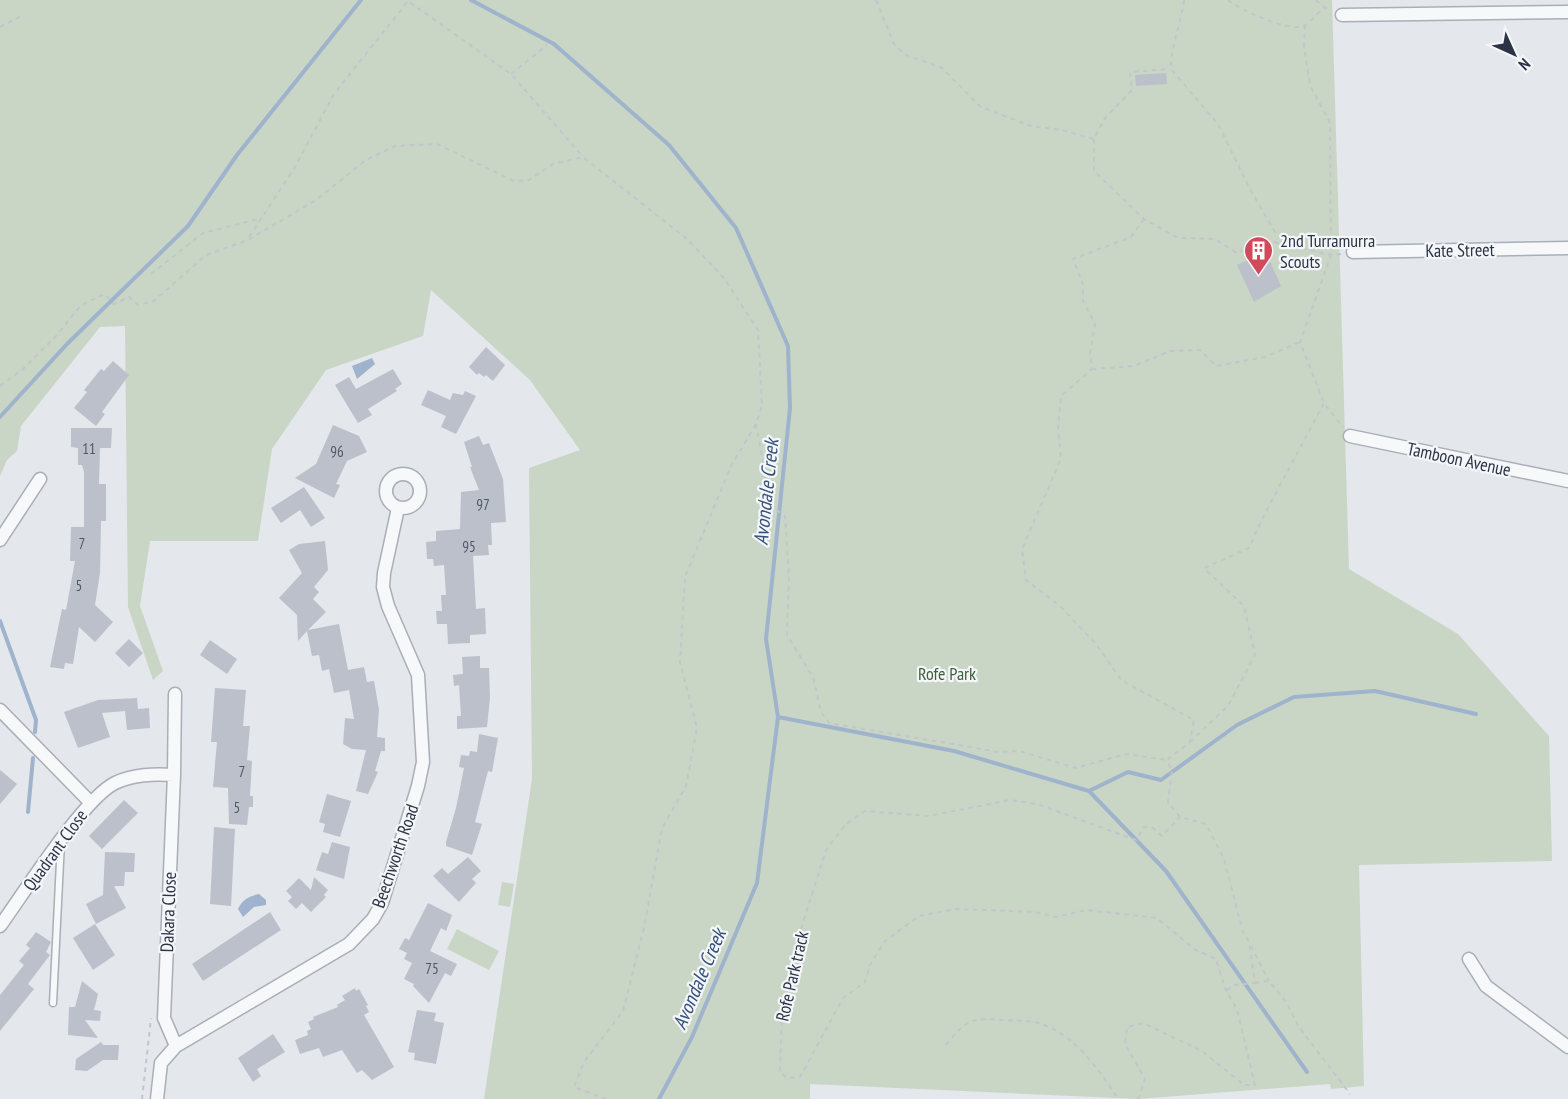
<svg xmlns="http://www.w3.org/2000/svg" width="1568" height="1099" font-family="'PT Sans Narrow',sans-serif">
	<rect width="100%" height="100%" fill="#e4e7ec"/>
	<path fill="#c9d6c5" d="M0 0H1332L1349 569 1458 634 1549 736 1552 861 1359 865 1364 1086 1331 1089 1330 1084 1138 1099 810 1084V1099H484L532 779 529 468 580 450 530 380 431 290 423 336 326 370 272 449 258 541H150L140 606 163 671 153 680 128 607 125 326 100 327 21 426 17 451 7 460 0 476Z
		M502 882 514 884 510 907 498 905Z
		M457 929 499 951 489 970 447 949Z"/>
	<path fill="#9fb4cc" d="M372 358 375 364 357 379 352 366Z
		M259 894 266 900V905L254 907 243 917 238 909C242 900 249 896 259 894Z"/>
	<g fill="none" stroke-linecap="round" stroke-linejoin="round">
		<path stroke="#9fb4cc" stroke-width="4" d="M471 0 554 44 669 145 736 228 788 346 790 408 766 639 778 717 757 883 692 1037 659 1099
			M0 417 67 344 188 226 237 155 361 0
			M0 621 36 720 35 732
			M778 717 954 751 1089 791 1128 772 1161 780 1237 725 1294 697 1375 691 1476 714
			M1089 791 1166 871 1307 1072
			M28 812 33 758"/>
	</g>
	<path fill="#bbc0ca" d="M1166 73 1167 84 1136 86 1135 75Z
		M1266 252 1281 286 1254 302 1237 265Z
		M486 347 505 365 493 381 486 375 484 377 479 373 477 375 469 367Z
		M113 361 129 375 102 412 105 414 96 426 74 408 87 392 84 390 101 369 104 371Z
		M393 369 402 384 395 389 397 391 368 409 372 415 358 423 335 385 349 377 356 389Z
		M428 390 450 400 453 393 463 395 465 391 476 396 456 434 441 427 446 416 421 405Z
		M333 425 359 436 367 452 347 461 336 484 340 485 334 498 295 478 316 464Z
		M71 428H112L111 448H100L99 484H106V521H101L100 573 95 605 113 622 95 642 79 627 73 664 65 663 64 669 50 667 62 609 66 610 75 561H70L71 527H84V472L82 465H78V448L71 447Z
		M479 436 483 445 489 443 503 479 506 522 491 523 492 545H488L489 555 473 556 476 609 485 608 486 634 470 635V643L448 644 447 624H437L436 611H442L441 595H446L444 565 434 566 433 559H427L426 542 436 541V531L460 529 461 492 479 490 470 467H472L464 442Z
		M304 487 325 518 311 527 300 510 281 523 271 508Z
		M325 541 328 570 314 587 319 592 313 599 326 612 308 630 339 624 348 670 364 667 367 682 374 681 379 710 377 737 385 738V751H381L375 771 378 772 368 794 356 791 366 750 352 749 343 744 345 718 354 719 349 690 334 693 329 669 322 671 319 655 312 656 307 631 298 641 297 615 279 598 302 573 289 550 299 544Z
		M129 639 143 653 129 667 115 653Z
		M210 640 237 659 227 674 200 655Z
		M480 656V668H489L490 698 487 727 457 729V716H461L459 685 454 686 453 675 463 674 462 657Z
		M215 688 246 690 243 726H250L247 760 252 761 250 796H253V807H249L247 825 229 824 228 788 213 787 217 742H211Z
		M137 698 138 709 149 708 150 728 127 730 125 711 102 713 110 737 78 748 64 712 98 700Z
		M479 734 498 738 492 772 488 771 475 822 482 824 472 855 446 846V842L456 808 464 768 459 767 461 755 469 756 470 751 477 752Z
		M0 770 17 784 0 804Z
		M327 794 351 801 340 837 323 832 325 824 319 822Z
		M124 800 138 813 102 849 89 836Z
		M214 827 235 829 231 906 210 904Z
		M332 842 350 847 344 879 316 870 322 852 328 854Z
		M105 852 135 853 134 872H125L124 886H114L126 908 96 924 86 904 103 895Z
		M468 857 481 871 472 879 476 883 459 902 433 876 442 868 448 874Z
		M314 877 328 890 324 895 326 897 311 912 302 903 296 909 288 901 292 897 286 891 299 878 311 890Z
		M428 903 452 915 446 931 441 928 430 951 457 964 451 976 445 973 429 1003 413 986 414 984 404 979 412 963 404 959 407 953 399 949 405 938 409 940Z
		M270 912 281 930 203 981 192 964Z
		M95 924 115 955 93 970 73 938Z
		M36 932 51 942 46 952 50 955 28 984 34 989 0 1031V995L24 965 19 961 30 948 26 945Z
		M82 981 98 994 94 1010 101 1011 100 1021 85 1020 98 1038 68 1035 69 1007H75Z
		M355 988 356 991 359 989 368 1005 366 1006 369 1012 364 1015 394 1067 372 1080 362 1070 357 1073 342 1050 323 1057 319 1048 300 1054 295 1040 308 1035 307 1031 311 1029 308 1022 314 1019 313 1017 338 1007 337 1005 345 1000 342 996Z
		M417 1010 436 1013 434 1021 444 1023 436 1064 414 1060 415 1053 408 1052Z
		M273 1034 285 1052 257 1069 261 1076 253 1082 238 1058Z
		M101 1042 103 1045H119L118 1060H103L87 1071 75 1070 76 1059Z"/>
	<g fill="none" stroke-linecap="round" stroke-linejoin="round">
		<defs>
			<path id="lane" d="M53 1003 61 842"/>
			<path id="street" d="M1342 15 1568 12
				M1353 252 1568 248
				M1350 436 1568 481
				M386 491a17 17 0 1 1 34 0a17 17 0 1 1-34 0Z
				M0 540 40 479
				M0 710 90 802
				M174 775 175 694
				M0 926C24 893 83 799 115 783 134 774 154 774 174 775L164 1018 176 1046
				M1469 959 1486 986 1568 1047
				M157 1099 161 1063 176 1046 349 944 373 919 382 903 418 786 423 762 418 675 388 606 383 587 384 573 398 508"/>
		</defs>
		<use href="#lane" stroke="#a9aeb7" stroke-width="9"/>
		<use href="#street" stroke="#a9aeb7" stroke-width="15"/>
		<path stroke="#c2c5cb" stroke-width="2" stroke-dasharray="4.5 4.5" stroke-linecap="butt" d="M876 0 894 44 904 54 942 68 981 107 1031 126 1062 130 1094 139 1105 118 1132 90 1130 72 1170 69
			M1184 0C1181 24 1171 45 1171 69L1218 124 1252 193 1275 232 1290 245 1331 255 1330 123 1310 85 1304 46 1305 26
			M1228 0C1240 10 1289 32 1303 26 1310 24 1318 12 1324 7L1330 10
			M1316 0 1324 7
			M0 27 23 15
			M511 74 547 45
			M1094 139V171L1144 219 1178 238 1215 239 1237 253 1268 241 1289 245
			M1144 219 1131 237 1073 259 1083 284V301L1095 324 1090 354 1092 369 1061 396 1058 428 1061 459 1022 549 1026 580 1060 606 1096 644 1121 680 1194 720 1190 742 1167 760 1172 771 1168 802 1180 817 1206 824 1224 859 1243 932 1249 942 1255 983 1234 985 1226 991
			M249 237 295 167 334 94 408 1 511 74 583 157
			M1341 254 1331 255 1300 342 1324 403 1343 427
			M151 274 203 233 262 218
			M1092 369 1134 366 1170 351 1200 350 1216 366 1265 357 1300 342
			M0 386 23 369 57 335 81 305 105 294 114 304 129 297 138 305 154 301 206 255 248 240 316 200 366 160 395 146 437 144 514 181 529 180 553 164 583 157 687 239 723 277 758 330 762 406 756 424 731 466 685 577 680 662 697 728 686 786 662 828 644 928 623 1011 584 1062 574 1087 606 1099
			M756 424 771 506 785 516 789 576 787 635 813 677 821 712 829 723 999 752 1019 751 1076 768 1126 754 1167 760
			M1190 742 1228 706 1255 655 1244 606 1204 568 1249 548 1263 517 1324 403
			M1251 946 1269 981
			M1255 983 1269 981 1286 1002 1299 1027 1350 1094
			M946 1045C968 1018 971 1018 1005 1020 1016 1021 1028 1020 1038 1023 1072 1032 1100 1070 1118 1099
			M142 1099 151 1018
			M1138 1099 1145 1079 1125 1044 1127 1027 1143 1023 1202 1051 1244 1085H1255L1237 1009 1226 991 1216 959 1194 949 1157 918 1086 910 1056 917 1035 912 955 909 919 916 885 941 870 965 865 982 843 998 800 1077 786 1078 780 1070 782 1011 793 954 826 850 846 824 865 811 928 816 1010 800 1037 804 1136 840 1144 827 1153 828 1162 836 1180 817"/>
		<use href="#lane" stroke="#f7f8fa" stroke-width="6"/>
		<use href="#street" stroke="#f7f8fa" stroke-width="12"/>
	</g>
	<defs>
		<symbol id="building-pin" viewBox="-11 -11 22 30"><path d="M0 17L-7.5 6A9.5 9.5 0 1 1 7.5 6Z" fill="#d1495b" stroke="#f4f6f9"/><path d="M-4-6H4V6H1V3H-1V6H-4ZM-2.5-4.3h1.7v1.8h-1.7ZM.8-4.3h1.7v1.8H.8ZM-2.5-1h1.7V.8h-1.7ZM.8-1h1.7V.8H.8Z" fill="#fff"/></symbol>
	</defs>
	<g fill-rule="evenodd">
		<use href="#building-pin" x="1242" y="234" width="33" height="45"/>
	</g>
	<g text-anchor="middle" dominant-baseline="central" stroke-width="4.5" stroke-linejoin="round" paint-order="stroke">
		<g font-size="15" fill="#4f5766">
			<text x="89" y="448">11</text>
			<text x="337" y="451">96</text>
			<text x="483" y="504">97</text>
			<text x="82" y="543">7</text>
			<text x="469" y="546">95</text>
			<text x="79" y="585">5</text>
			<text x="242" y="771">7</text>
			<text x="237" y="807">5</text>
			<text x="432" y="968">75</text>
		</g>
		<g font-size="18" fill="#2b3445" stroke="#f4f6f9" text-anchor="start">
			<text x="1280" y="240">2nd Turramurra<tspan x="1280" dy="21">Scouts</tspan></text>
		</g>
		<g font-size="18" fill="#2b3445" stroke="#f4f6f9">
			<text transform="translate(1460 250) rotate(-1)">Kate Street</text>
			<text transform="translate(1459 459) rotate(12)">Tamboon Avenue</text>
			<text transform="translate(55 850) rotate(-54)">Quadrant Close</text>
			<text transform="translate(395 856) rotate(-71)">Beechworth Road</text>
			<text transform="translate(168 912) rotate(-88)">Dakara Close</text>
			<text transform="translate(792 976) rotate(-77)">Rofe Park track</text>
		</g>
		<g font-size="18" fill="#3f6138" stroke="#f4f6f9">
			<text x="947" y="673">Rofe Park</text>
		</g>
		<g font-size="20" font-style="italic" fill="#34527a" stroke="#f4f6f9">
			<text transform="translate(766 492) rotate(-84)">Avondale Creek</text>
			<text transform="translate(699 979) rotate(-67)">Avondale Creek</text>
		</g>
	</g>
	<g transform="translate(1514 54) rotate(135)" stroke="#f4f6f9" stroke-width="4.5" paint-order="stroke">
	<path d="M0-4.5L10 22L0 15L-10 22Z" fill="#2b3445"/>
	<text y="-9" font-size="16" font-weight="bold" text-anchor="middle" fill="#2b3445">N</text>
	</g>
</svg>
